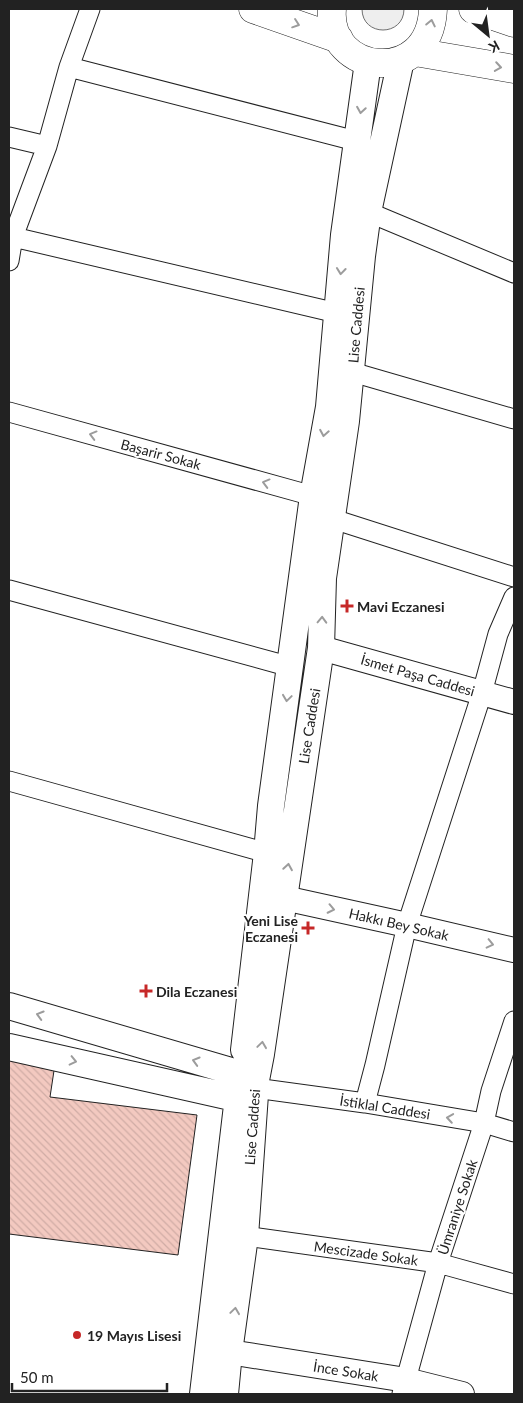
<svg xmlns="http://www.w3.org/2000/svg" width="523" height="1403" font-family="Lato,sans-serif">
	<defs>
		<pattern id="building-back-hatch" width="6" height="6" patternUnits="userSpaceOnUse" patternTransform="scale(1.25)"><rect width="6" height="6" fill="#f3c9c0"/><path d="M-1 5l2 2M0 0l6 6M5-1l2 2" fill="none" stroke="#d0aca5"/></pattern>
	</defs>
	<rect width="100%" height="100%" fill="#fff"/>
	<path fill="#eee" stroke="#6f6f6f" d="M362 9H404C404 37 362 37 362 9Z"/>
	<path fill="url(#building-back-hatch)" stroke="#222" d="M9 1058 55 1064 50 1097 197 1115 178 1255 9 1234Z"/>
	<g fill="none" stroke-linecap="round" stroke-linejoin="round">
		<defs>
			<path id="minor" d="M69 67 356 141
				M9 137 47 146
				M368 212 514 273
				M9 236 337 313
				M9 261 13 237 47 146 69 67 90 9
				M352 372 514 419
				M9 412 313 496 333 519 514 577
				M9 590 291 667
				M9 781 267 853
				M255 1088 365 1103 484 1123 514 1132
				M365 1103 375 1065 407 925 482 693 498 634 514 597
				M245 1236 438 1263 514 1284
				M402 1394 438 1263 484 1123 491 1091 514 1021"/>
			<path id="tertiary" d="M321 648 514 702
				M284 898 407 925 514 950
				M229 1352 406 1380 462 1394"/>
			<path id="secondary" d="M9 1006 241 1074 255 1088 238 1096 231 1097 9 1047
				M244 1050 267 853 271 806 313 496 329 407 344 235 368 62
				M203 1394 238 1097
				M225 1394 229 1352 245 1236 256 1080 261 1054 321 648 323 578 346 421 362 256 368 212 401 60"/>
			<path id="primary" d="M253 9 339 39
				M332 9C326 75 430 87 433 9
				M473 9 514 23
				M415 52 514 69"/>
		</defs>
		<use href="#minor" stroke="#222" stroke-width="21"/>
		<use href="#tertiary" stroke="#222" stroke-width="26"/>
		<use href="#secondary" stroke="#222" stroke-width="28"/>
		<use href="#primary" stroke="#222" stroke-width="29"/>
		<use href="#minor" stroke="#fff" stroke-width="19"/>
		<use href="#tertiary" stroke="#fff" stroke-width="24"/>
		<use href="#secondary" stroke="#fff" stroke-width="26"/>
		<use href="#primary" stroke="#fff" stroke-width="28"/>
	</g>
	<defs><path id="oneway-chevron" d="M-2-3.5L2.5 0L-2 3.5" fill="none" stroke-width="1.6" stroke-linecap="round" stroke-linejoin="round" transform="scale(1.25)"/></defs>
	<g stroke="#9c9c9c">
		<use href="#oneway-chevron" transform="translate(431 23) rotate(-78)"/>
		<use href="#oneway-chevron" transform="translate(296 24) rotate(19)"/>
		<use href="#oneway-chevron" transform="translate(498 67) rotate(9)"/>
		<use href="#oneway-chevron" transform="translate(361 110) rotate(99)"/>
		<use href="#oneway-chevron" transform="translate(341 271) rotate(96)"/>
		<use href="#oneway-chevron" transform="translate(324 433) rotate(100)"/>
		<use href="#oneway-chevron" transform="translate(93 435) rotate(-165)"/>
		<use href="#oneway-chevron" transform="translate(266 483) rotate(-165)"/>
		<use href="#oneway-chevron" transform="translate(322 620) rotate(-88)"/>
		<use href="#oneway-chevron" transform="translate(287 698) rotate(98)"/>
		<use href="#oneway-chevron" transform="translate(288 867) rotate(-81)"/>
		<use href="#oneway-chevron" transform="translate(331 909) rotate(12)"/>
		<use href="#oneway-chevron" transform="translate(490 944) rotate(13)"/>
		<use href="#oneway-chevron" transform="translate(40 1015) rotate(-164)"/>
		<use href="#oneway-chevron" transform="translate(262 1045) rotate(-82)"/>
		<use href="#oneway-chevron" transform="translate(73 1061) rotate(13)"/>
		<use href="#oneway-chevron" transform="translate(196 1061) rotate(-164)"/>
		<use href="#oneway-chevron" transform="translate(450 1118) rotate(-171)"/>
		<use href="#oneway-chevron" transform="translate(235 1311) rotate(-82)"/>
	</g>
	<g fill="#c62828" stroke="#fff" stroke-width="2">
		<path d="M344.5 598.5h5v5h5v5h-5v5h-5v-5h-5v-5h5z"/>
		<path d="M305.5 920.5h5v5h5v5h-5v5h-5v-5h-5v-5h5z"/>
		<path d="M143.5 983.5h5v5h5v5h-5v5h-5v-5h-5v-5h5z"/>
		<circle cx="77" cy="1335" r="5"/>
	</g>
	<g text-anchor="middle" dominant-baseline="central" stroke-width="4" stroke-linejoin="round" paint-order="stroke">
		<g font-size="14" fill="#222" stroke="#fff">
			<text transform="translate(356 325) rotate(-85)">Lise Caddesi</text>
			<text transform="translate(161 454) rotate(15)">Başarir Sokak</text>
			<text transform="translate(418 675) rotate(16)">İsmet Paşa Caddesi</text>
			<text transform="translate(309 726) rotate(-81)">Lise Caddesi</text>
			<text transform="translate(399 924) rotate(13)">Hakkı Bey Sokak</text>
			<text transform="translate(385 1107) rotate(9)">İstiklal Caddesi</text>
			<text transform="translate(252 1127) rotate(-86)">Lise Caddesi</text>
			<text transform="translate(457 1207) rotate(-72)">Ümraniye Sokak</text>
			<text transform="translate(366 1253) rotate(8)">Mescizade Sokak</text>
			<text transform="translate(346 1371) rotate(9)">İnce Sokak</text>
		</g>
		<g font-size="14" font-weight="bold" fill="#222" stroke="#fff" text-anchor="start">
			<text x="357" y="606">Mavi Eczanesi</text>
			<text x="298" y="920" text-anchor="end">Yeni Lise<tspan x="298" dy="16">Eczanesi</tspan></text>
			<text x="156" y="991">Dila Eczanesi</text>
			<text x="87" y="1335">19 Mayıs Lisesi</text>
		</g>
	</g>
	<rect width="523" height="1403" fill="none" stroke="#222222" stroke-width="20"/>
	<g transform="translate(488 35) rotate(151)" stroke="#ffffff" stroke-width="4" paint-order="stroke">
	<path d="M0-4L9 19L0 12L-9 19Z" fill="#222222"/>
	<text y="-8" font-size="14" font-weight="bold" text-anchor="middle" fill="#222222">K</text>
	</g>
	<path d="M12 1383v8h155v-8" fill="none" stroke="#222222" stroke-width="2.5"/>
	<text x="20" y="1383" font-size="15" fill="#222222" stroke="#ffffff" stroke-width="4" paint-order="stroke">50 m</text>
</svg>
